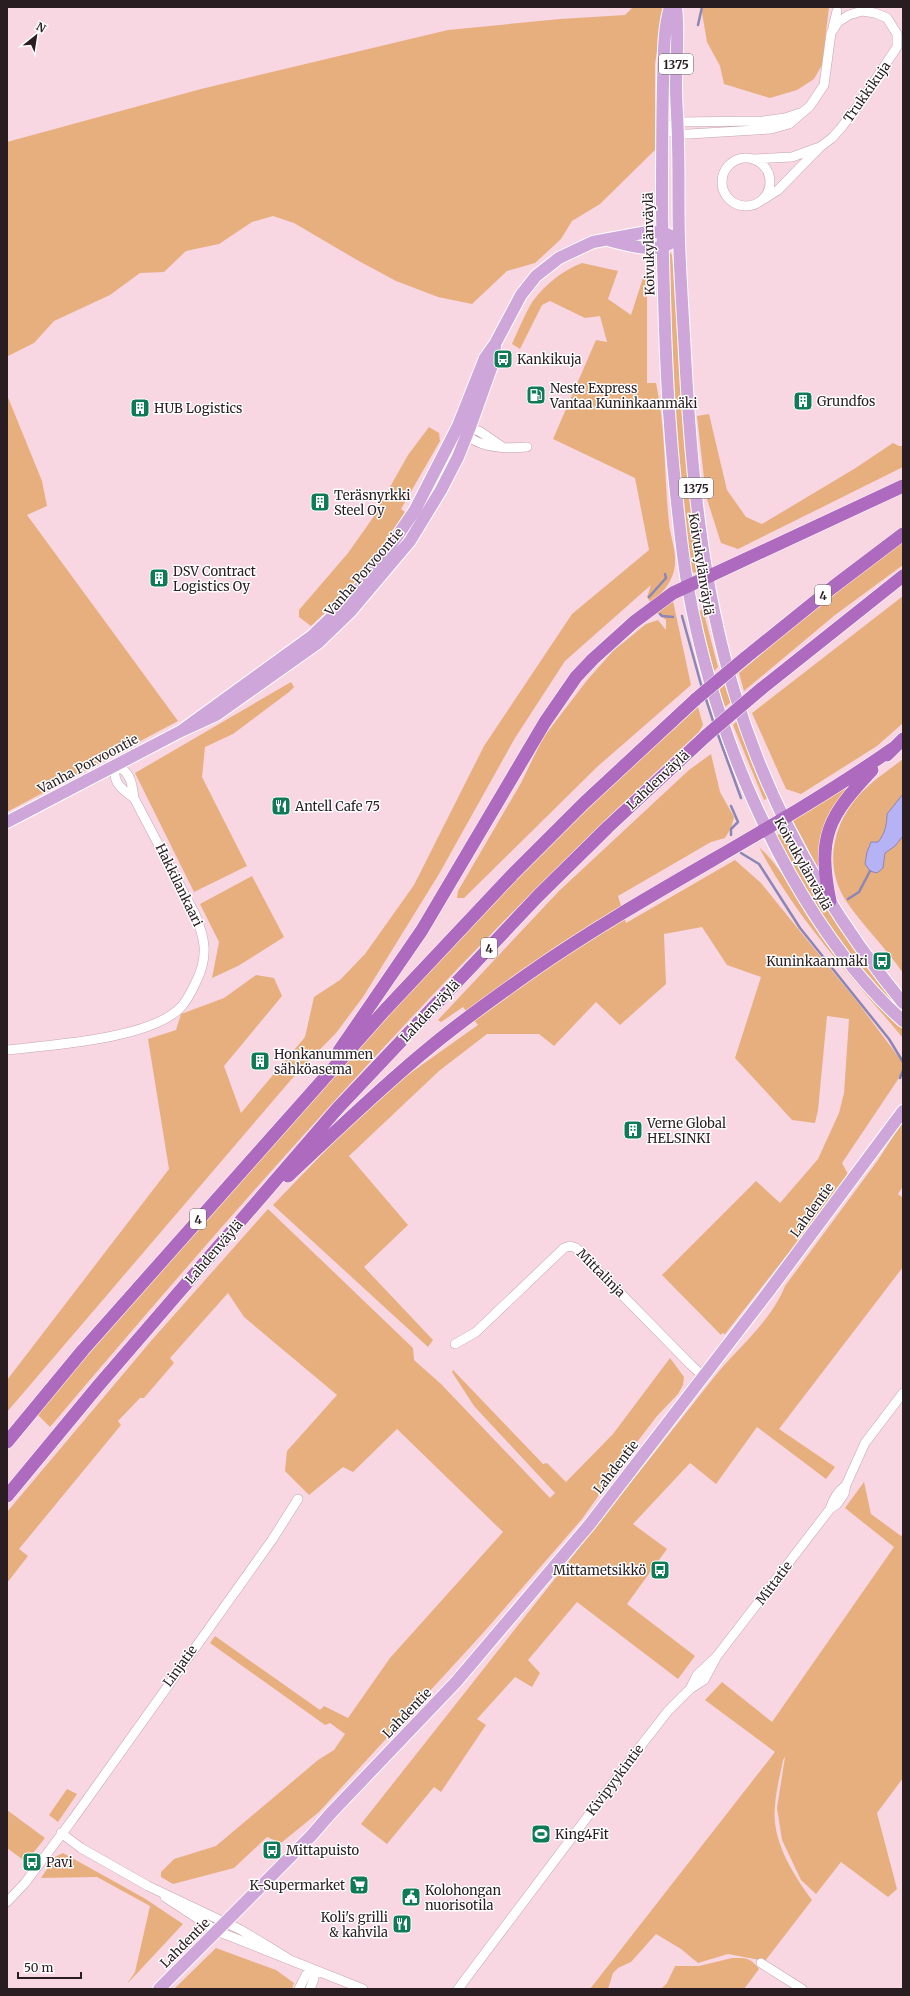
<svg xmlns="http://www.w3.org/2000/svg" width="910" height="1996" font-family="Merriweather,serif">
	<rect width="100%" height="100%" fill="#f8d7e3"/>
	<path fill="#e8af7e" d="M633 7H664L655 64V150L600 204 572 221 561 239 535 263 507 271 472 304 438 297 396 281 357 260 294 223 273 216 252 222 219 244 186 251 164 272 140 273 110 295 54 321 34 343 8 356 7 358V142L201 89 448 30 560 19 625 15Z
		M701 7H829L822 65 814 79 797 90 770 98 724 84 720 66 707 42Z
		M669 251 672 255 689 487 701 571 691 573C676 486 672 397 670 309 669 295 666 261 669 251Z
		M582 263 618 271 608 299 631 315 643 278 647 281V383H656C666 429 664 476 669 523 670 536 676 549 675 562 675 579 663 593 651 603L647 597 651 585 565 661 515 738 439 874 363 997 336 1033 296 1074 7 1412V1380L169 1169 148 1039 176 1030 181 1014 224 998 256 975 274 978 282 996 224 1066 241 1113 305 1037 314 997 340 980 365 954 414 885 484 746 572 614 649 550 635 478 553 439 596 340 607 342 600 316 585 318 550 301 542 305 520 349 512 344C518 331 524 316 531 304 542 287 563 270 582 263Z
		M7 395 42 481 47 506 27 515 178 721 7 812Z
		M709 414 727 490 746 517 762 524 854 469 893 443 899 446H903V467L738 549 721 543 706 496 697 416Z
		M429 427 439 433 440 441 401 509 405 512C381 557 348 592 311 626L299 617V610L348 553 372 519 408 455Z
		M903 541V565L835 615 744 691 739 673 825 601Z
		M903 596V723L877 746 801 794 786 789 752 713Z
		M673 601 691 685 597 767 464 898H457L458 891 521 783 543 738 588 679 613 651 646 624 658 620 666 630V620L656 612Z
		M703 610 718 667 714 671 698 611Z
		M291 682 294 687 289 692 233 734 205 747 202 777 247 866 194 892 135 773Z
		M725 685 731 702 725 707 719 690Z
		M698 707 703 725 699 732C465 946 255 1185 50 1427L37 1414C218 1202 400 989 601 796 632 765 666 737 698 707Z
		M737 721 768 798 764 800 733 725Z
		M711 754 720 792 734 817 731 828 725 838 711 842 618 896 626 923 735 860 761 883 859 1004 903 1063V1072L842 1163 849 1176 725 1334 722 1333 721 1335 662 1275 756 1181 780 1203 818 1159 839 1113 844 1093 849 1019 827 1016 818 1110 815 1123 792 1120 735 1058 761 977 727 965 702 927 664 934 666 984 620 1025 596 1002 554 1046 539 1034H487L439 1071 349 1156 408 1225 364 1267 433 1340 428 1347 273 1205 356 1119 409 1074 478 1025 463 1007 441 1022 438 1020 559 891 689 770Z
		M903 759V973C886 948 863 926 846 901 823 865 833 824 860 794 872 781 889 770 903 759Z
		M853 782 819 859 818 868 792 819Z
		M785 832C819 894 855 956 903 1010V1017C880 992 857 968 838 940 815 906 795 871 775 836Z
		M759 847C785 871 797 902 817 930 842 964 874 994 903 1025V1038C852 977 796 918 759 847Z
		M252 876 284 937 238 966 212 978 219 942 200 904Z
		M903 1121V1186L898 1194 903 1198V1267L779 1429 835 1467 826 1479 757 1427 716 1484 690 1463 633 1524 667 1549 627 1604 695 1656 678 1679 577 1602 528 1660 540 1673 532 1687 515 1677 477 1719 486 1725 441 1792 434 1787 387 1844 361 1824 715 1376C738 1348 772 1320 785 1286L878 1160Z
		M268 1209 413 1348 414 1360 441 1384 550 1498 555 1493 474 1406 452 1372 453 1370 543 1464 547 1463 566 1482 613 1434 670 1358 684 1377 683 1385 678 1394 657 1416 631 1450 582 1519 483 1633 319 1812 281 1843 267 1837 234 1868 173 1884 161 1877V1872L174 1859 216 1846 318 1760 334 1750 345 1734 330 1723 325 1725 210 1643 215 1636 320 1710 324 1706 348 1718 390 1658 503 1532 397 1429 353 1472 343 1467 309 1495 285 1471 287 1451 337 1395 244 1317 228 1293 170 1358 174 1363 144 1398H140L118 1421 121 1425 19 1549 28 1556 7 1583V1512L151 1341Z
		M864 1482 871 1514 901 1536 903 1533V1778L877 1813 897 1889 888 1897 841 1862 816 1894 801 1880 782 1840 777 1808 785 1757 783 1760C780 1775 776 1791 775 1806 771 1840 793 1874 812 1900L765 1961 728 1954 698 1963 681 1949 656 1934 631 1962 618 1968 613 1973 608 1989H590L775 1752 705 1700 722 1682 772 1722 894 1547 845 1508Z
		M67 1789 77 1794 58 1822 49 1815Z
		M7 1810 45 1838 26 1862 7 1848Z
		M63 1853 144 1898 183 1924 127 1984 135 1972 150 1906 97 1877 41 1878 55 1857Z
		M216 1948 276 1970 294 1983 292 1989H174Z
		M732 1958C746 1958 750 1957 759 1969L744 1989H661L667 1983 675 1966H699Z"/>
	<path fill="#b5b3f6" stroke="#8b86b6" d="M903 794V836L895 846 885 853 883 868 877 873 870 871 865 864 867 852 871 842H878C885 834 887 824 887 814Z"/>
	<g fill="none" stroke-linecap="round" stroke-linejoin="round">
		<path stroke="#8b86b6" stroke-width="2.5" d="M698 25 702 7
			M649 597 666 578 665 574
			M660 614 662 616 673 617
			M682 616 702 688
			M705 696 714 724
			M717 732 741 798
			M731 806 738 822 731 829V835
			M741 853 759 864 800 928 889 1039 903 1062
			M848 899 859 892 870 871
			M900 1078 903 1070"/>
		<defs>
			<path id="minor" d="M833 27 837 11
				M663 130 678 134H689L771 129 789 124 810 106 824 85 831 33 838 22 849 15 862 11 875 13 887 18 897 34V47L859 104 841 128 832 138 820 147 778 190 764 199
				M663 130 677 122 763 121 785 118 800 113
				M722 182a24 24 0 1 1 48 0a24 24 0 1 1-48 0Z
				M754 159 792 157 817 148
				M464 427 479 431 501 446
				M463 432C479 449 506 449 527 447
				M7 1050C50 1045 150 1039 180 1008 187 1001 191 992 195 984 201 973 205 959 204 946 203 935 199 924 195 914L134 798C132 782 130 771 115 765 113 783 120 788 134 798
				M455 1344 476 1332 564 1248 570 1246 576 1248 691 1365 704 1377
				M830 1509C833 1499 837 1492 846 1485
				M690 1689 697 1675 717 1656 830 1509 837 1504 844 1494 846 1485 865 1443 903 1393
				M61 1833 81 1848 148 1886 241 1930 289 1959
				M165 1897 217 1931 363 1989
				M7 1902 25 1883 73 1819 272 1540 298 1499
				M761 1963 802 1989
				M299 1989 306 1975 313 1969
				M310 1989 314 1979 313 1969
				M458 1989 643 1743 668 1711 690 1689 704 1680 717 1656"/>
			<path id="major" d="M670 7C663 31 664 58 663 82 662 125 662 168 662 212 664 309 666 406 677 502 680 531 683 560 688 588 706 687 740 784 789 872 820 927 856 979 903 1021
				M676 7C679 33 676 60 676 86 676 105 678 124 678 144 679 175 678 207 679 238 680 277 683 315 685 354 691 467 701 582 734 691 768 805 828 911 903 1003
				M611 241C629 245 653 253 669 244
				M181 731 312 636 339 610 370 576 415 510 458 426 485 358 495 344 521 295 536 276 559 258 593 242 647 232H662L669 235
				M7 822 181 731 216 715 319 642 351 611 410 541 441 490 458 457 470 427 494 360 495 345
				M159 1989 311 1836 331 1813 456 1682 590 1524 769 1291 903 1111"/>
			<path id="highway" d="M745 658 833 587 903 534
				M761 689 903 576
				M887 755 903 739
				M830 901C817 836 828 817 872 770
				M339 1051 422 930 545 722 576 677 593 659 634 622 673 593 903 486
				M288 1176C334 1133 380 1088 429 1048 460 1022 494 998 528 974 645 892 775 831 892 749
				M7 1442 83 1350 384 1011 512 875 584 803 696 699
				M7 1496 98 1386 337 1109 538 896 608 827 707 735"/>
		</defs>
		<use href="#minor" stroke="#c4a4b0" stroke-width="10"/>
		<use href="#major" stroke="#fff" stroke-width="14"/>
		<use href="#highway" stroke="#fff" stroke-width="14"/>
		<use href="#minor" stroke="#fff" stroke-width="9"/>
		<use href="#major" stroke="#cea6d9" stroke-width="12"/>
		<use href="#highway" stroke="#ae6abf" stroke-width="13"/>
		<defs>
			<path id="highway-bridge" d="M696 699 745 658
				M707 735 761 689"/>
		</defs>
		<use href="#highway-bridge" stroke="#fff" stroke-width="14" stroke-linecap="butt"/>
		<use href="#highway-bridge" stroke="#ae6abf" stroke-width="13"/>
	</g>
	<defs>
		<symbol id="bus-square" viewBox="-11 -11 22 22"><rect x="-9" y="-9" width="18" height="18" rx="4" fill="#0f7b56" stroke="#fff"/><path d="M-5-6H5V4H4V6H2V4H-2V6H-4V4H-5ZM-3.5-4V0h7V-4ZM-3.5 1.2v1.5H-2V1.2ZM2 1.2v1.5H3.5V1.2Z" fill="#fff"/></symbol>
		<symbol id="fuel-square" viewBox="-11 -11 22 22"><rect x="-9" y="-9" width="18" height="18" rx="4" fill="#0f7b56" stroke="#fff"/><path d="M-5.5-6h7V0h2V4h1.3V-2.5L3-4.5l.8-.8L6-3V5H2.5V1h-1V6h-7ZM-4.2-4.7v3.2H.2V-4.7Z" fill="#fff"/></symbol>
		<symbol id="building-square" viewBox="-11 -11 22 22"><rect x="-9" y="-9" width="18" height="18" rx="4" fill="#0f7b56" stroke="#fff"/><path d="M-4-6H4V6H1V3H-1V6H-4ZM-2.5-4.3h1.7v1.8h-1.7ZM.8-4.3h1.7v1.8H.8ZM-2.5-1h1.7V.8h-1.7ZM.8-1h1.7V.8H.8Z" fill="#fff"/></symbol>
		<symbol id="restaurant-square" viewBox="-11 -11 22 22"><rect x="-9" y="-9" width="18" height="18" rx="4" fill="#0f7b56" stroke="#fff"/><path d="M-5-6h1v4h1v-4h1v4h1v-4h1v5L-1.5 .5V6h-2V.5L-5-1ZM5-6V6H3V1.5H1.5Q1.5-4 5-6Z" fill="#fff"/></symbol>
		<symbol id="stadium-square" viewBox="-11 -11 22 22"><rect x="-9" y="-9" width="18" height="18" rx="4" fill="#0f7b56" stroke="#fff"/><path d="M0-5a6.5 5 0 1 0 0 10a6.5 5 0 1 0 0-10ZM-3.5-1.8h7v3.6h-7Z" fill="#fff"/></symbol>
		<symbol id="supermarket-square" viewBox="-11 -11 22 22"><rect x="-9" y="-9" width="18" height="18" rx="4" fill="#0f7b56" stroke="#fff"/><path d="M-6-5.5h2.5l.6 2H6L4.5 2H-2.5L-4.4-4H-6ZM-1.5 3.2a1.3 1.3 0 1 0 .1 0ZM3 3.2a1.3 1.3 0 1 0 .1 0Z" fill="#fff"/></symbol>
		<symbol id="civic-square" viewBox="-11 -11 22 22"><rect x="-9" y="-9" width="18" height="18" rx="4" fill="#0f7b56" stroke="#fff"/><path d="M-.6-6.5H3V-4.5H.6V-3L4-1V1h2V6H-6V1h2V-1L-.6-3ZM-1.2 2.5V6h2.4V2.5Z" fill="#fff"/></symbol>
	</defs>
	<g fill-rule="evenodd">
		<use href="#bus-square" x="492" y="348" width="22" height="22"/>
		<use href="#fuel-square" x="525" y="384" width="22" height="22"/>
		<use href="#building-square" x="792" y="390" width="22" height="22"/>
		<use href="#building-square" x="129" y="397" width="22" height="22"/>
		<use href="#building-square" x="309" y="491" width="22" height="22"/>
		<use href="#building-square" x="148" y="567" width="22" height="22"/>
		<use href="#restaurant-square" x="270" y="795" width="22" height="22"/>
		<use href="#bus-square" x="871" y="950" width="22" height="22"/>
		<use href="#building-square" x="249" y="1050" width="22" height="22"/>
		<use href="#building-square" x="622" y="1119" width="22" height="22"/>
		<use href="#bus-square" x="649" y="1559" width="22" height="22"/>
		<use href="#stadium-square" x="530" y="1823" width="22" height="22"/>
		<use href="#bus-square" x="261" y="1839" width="22" height="22"/>
		<use href="#bus-square" x="21" y="1851" width="22" height="22"/>
		<use href="#supermarket-square" x="348" y="1874" width="22" height="22"/>
		<use href="#civic-square" x="400" y="1886" width="22" height="22"/>
		<use href="#restaurant-square" x="391" y="1913" width="22" height="22"/>
	</g>
	<g text-anchor="middle" dominant-baseline="central" stroke-width="3" stroke-linejoin="round" paint-order="stroke">
		<g fill="#fff" stroke="#696164" stroke-width="1">
			<rect x="659" y="54" width="34" height="20" rx="3"/>
			<rect x="679" y="478" width="34" height="20" rx="3"/>
			<rect x="815" y="585" width="16" height="20" rx="3"/>
			<rect x="481" y="938" width="16" height="20" rx="3"/>
			<rect x="190" y="1209" width="16" height="20" rx="3"/>
		</g>
		<g font-size="12" font-weight="bold" fill="#291d21">
			<text x="676" y="64">1375</text>
			<text x="696" y="488">1375</text>
			<text x="823" y="595">4</text>
			<text x="489" y="948">4</text>
			<text x="198" y="1219">4</text>
		</g>
		<g font-size="13" fill="#291d21" stroke="#fff">
			<text transform="translate(867 92) rotate(-55)">Trukkikuja</text>
			<text transform="translate(649 244) rotate(-91)">Koivukylänväylä</text>
			<text transform="translate(701 564) rotate(81)">Koivukylänväylä</text>
			<text transform="translate(364 572) rotate(-49)">Vanha Porvoontie</text>
			<text transform="translate(88 764) rotate(-28)">Vanha Porvoontie</text>
			<text transform="translate(658 780) rotate(-43)">Lahdenväylä</text>
			<text transform="translate(803 864) rotate(61)">Koivukylänväylä</text>
			<text transform="translate(179 885) rotate(64)">Hakkilankaari</text>
			<text transform="translate(430 1011) rotate(-47)">Lahdenväylä</text>
			<text transform="translate(812 1210) rotate(-54)">Lahdentie</text>
			<text transform="translate(214 1252) rotate(-49)">Lahdenväylä</text>
			<text transform="translate(601 1273) rotate(45)">Mittalinja</text>
			<text transform="translate(616 1467) rotate(-52)">Lahdentie</text>
			<text transform="translate(774 1583) rotate(-53)">Mittatie</text>
			<text transform="translate(180 1666) rotate(-54)">Linjatie</text>
			<text transform="translate(407 1713) rotate(-46)">Lahdentie</text>
			<text transform="translate(615 1780) rotate(-53)">Kivipyykintie</text>
			<text transform="translate(185 1943) rotate(-45)">Lahdentie</text>
		</g>
		<g font-size="13" fill="#291d21" stroke="#fff" text-anchor="start">
			<text x="517" y="359">Kankikuja</text>
			<text x="550" y="388">Neste Express<tspan x="550" dy="15">Vantaa Kuninkaanmäki</tspan></text>
			<text x="817" y="401">Grundfos</text>
			<text x="154" y="408">HUB Logistics</text>
			<text x="334" y="495">Teräsnyrkki<tspan x="334" dy="15">Steel Oy</tspan></text>
			<text x="173" y="571">DSV Contract<tspan x="173" dy="15">Logistics Oy</tspan></text>
			<text x="295" y="806">Antell Cafe 75</text>
			<text x="868" y="961" text-anchor="end">Kuninkaanmäki</text>
			<text x="274" y="1054">Honkanummen<tspan x="274" dy="15">sähköasema</tspan></text>
			<text x="647" y="1123">Verne Global<tspan x="647" dy="15">HELSINKI</tspan></text>
			<text x="646" y="1570" text-anchor="end">Mittametsikkö</text>
			<text x="555" y="1834">King4Fit</text>
			<text x="286" y="1850">Mittapuisto</text>
			<text x="46" y="1862">Pavi</text>
			<text x="345" y="1885" text-anchor="end">K-Supermarket</text>
			<text x="425" y="1890">Kolohongan<tspan x="425" dy="15">nuorisotila</tspan></text>
			<text x="388" y="1917" text-anchor="end">Koli's grilli<tspan x="388" dy="15">&amp; kahvila</tspan></text>
		</g>
	</g>
	<rect width="910" height="1996" fill="none" stroke="#291d21" stroke-width="16"/>
	<g transform="translate(36 36) rotate(30)" stroke="#ffffff" stroke-width="3" paint-order="stroke">
	<path d="M0-3L7 15L0 10L-7 15Z" fill="#291d21"/>
	<text y="-6" font-size="11" font-weight="bold" text-anchor="middle" fill="#291d21">N</text>
	</g>
	<path d="M18 1972v6h63v-6" fill="none" stroke="#291d21" stroke-width="2"/>
	<text x="24" y="1972" font-size="12" fill="#291d21" stroke="#ffffff" stroke-width="3" paint-order="stroke">50 m</text>
</svg>
